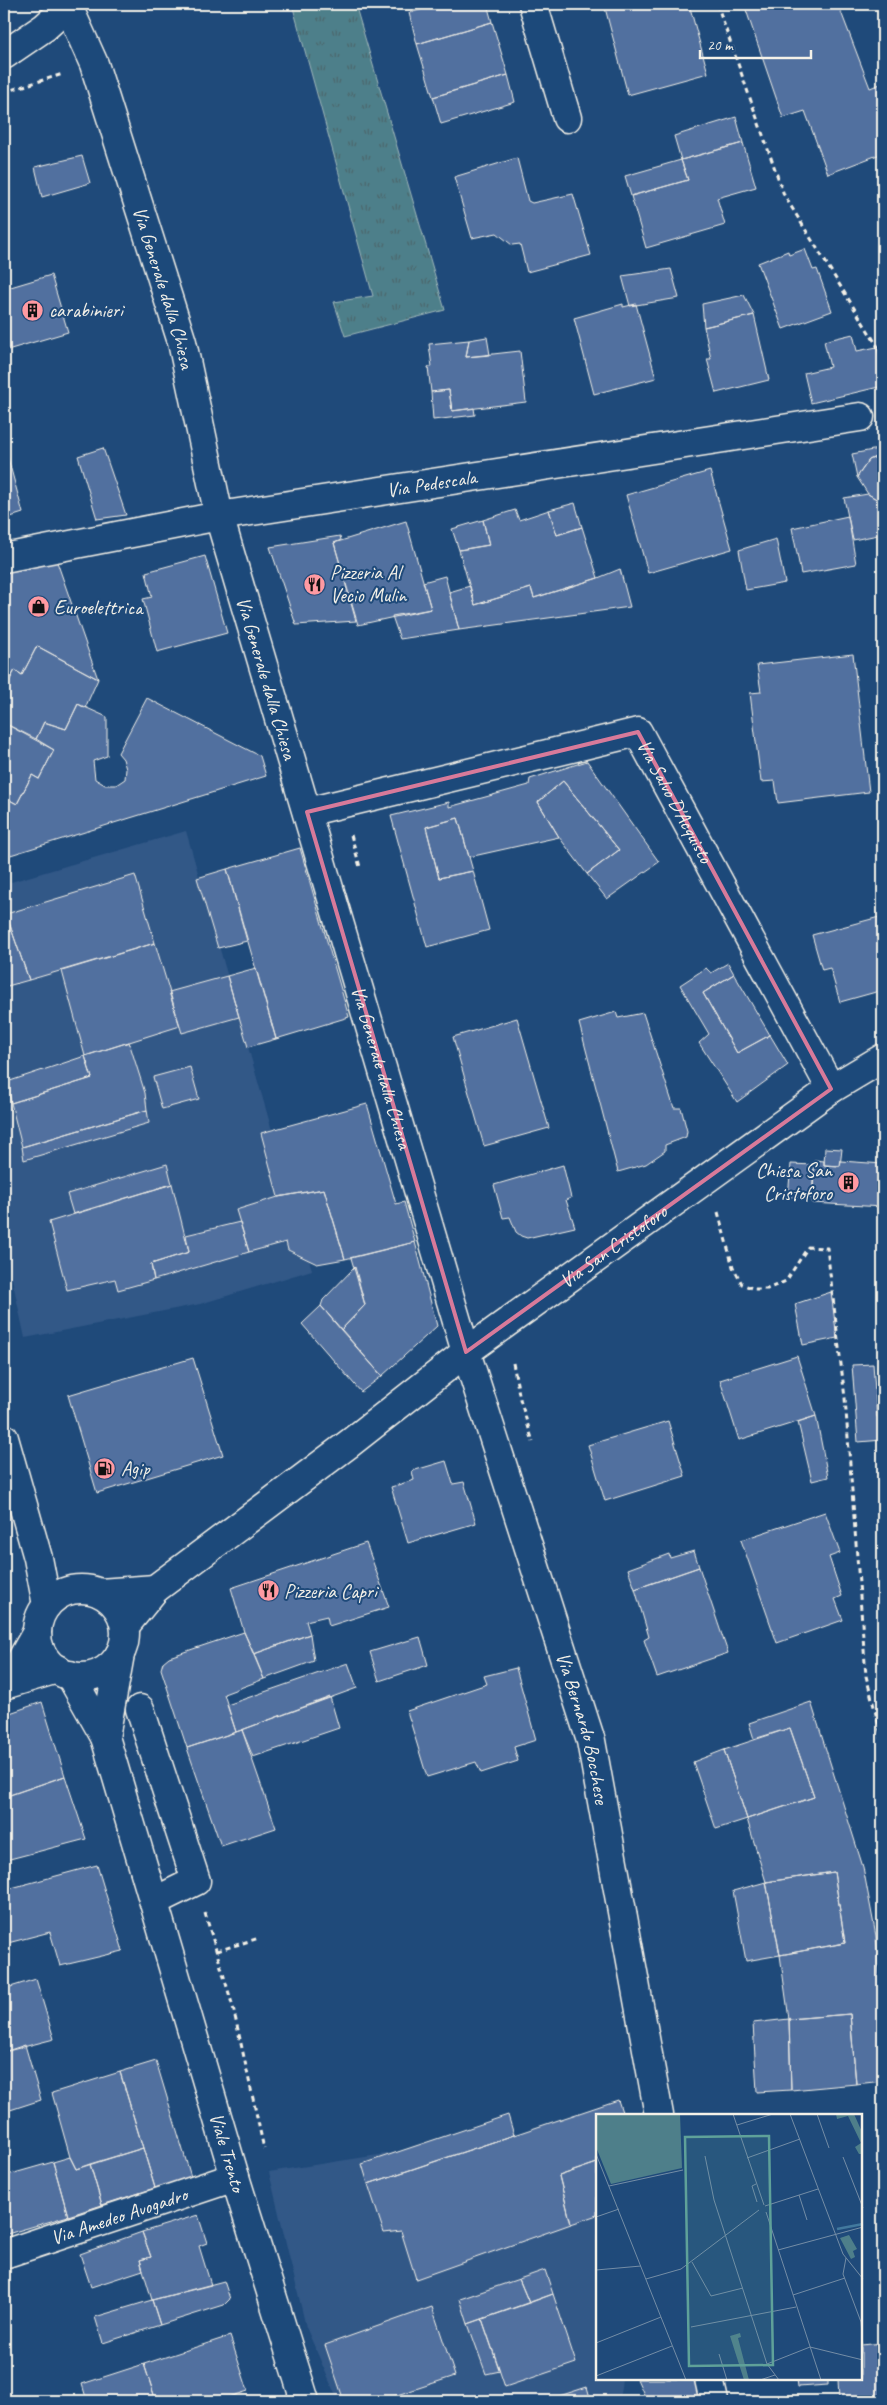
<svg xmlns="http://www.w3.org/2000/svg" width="887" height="2405" font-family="Caveat,sans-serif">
	<defs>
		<pattern id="grass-tufts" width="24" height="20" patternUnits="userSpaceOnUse" patternTransform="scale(1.25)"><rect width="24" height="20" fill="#4e7f8a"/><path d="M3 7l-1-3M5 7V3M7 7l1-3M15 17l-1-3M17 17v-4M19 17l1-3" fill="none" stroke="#4c666b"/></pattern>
	</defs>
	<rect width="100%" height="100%" fill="#1f4a7a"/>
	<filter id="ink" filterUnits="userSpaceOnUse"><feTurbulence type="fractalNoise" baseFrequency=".02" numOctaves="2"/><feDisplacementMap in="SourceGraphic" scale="10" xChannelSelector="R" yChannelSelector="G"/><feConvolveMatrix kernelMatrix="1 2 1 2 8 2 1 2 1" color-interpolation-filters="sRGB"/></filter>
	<g filter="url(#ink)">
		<path fill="#325887" d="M186 831 312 1270 200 1304 25 1338 4 1242V884Z
			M597 2121V2379H622L619 2401H338L306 2327 269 2172Z"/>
		<path fill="url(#grass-tufts)" stroke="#a1b8b9" d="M292 4H355L445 310 345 336 334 302 373 296Z"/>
		<path fill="#516f9f" stroke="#f4f1e8" d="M441 4H487L492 22 417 44 409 13Z
			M604 4H689L708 73 628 95Z
			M744 4H838L870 88 883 83V153L828 174 805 111 783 118Z
			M492 22 508 75 433 97 417 44Z
			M508 75 515 102 441 124 433 97Z
			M736 117 743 143 681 160 674 136Z
			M743 143 756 187 717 198 725 225 646 248 631 196 688 180 681 160Z
			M82 156 90 183 42 197 35 167Z
			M517 158 528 201 532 203 573 194 591 255 527 272 520 244 512 245 497 233 472 238 454 177Z
			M681 160 688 180 631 196 625 176Z
			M805 249 813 270 817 269 832 311 783 329 758 263 788 251 789 255Z
			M671 269 679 298 630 306 622 276Z
			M51 275 68 332 4 351V289Z
			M744 295 754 315 704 327 702 304Z
			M623 304V307L636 304 656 378 594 394 574 318Z
			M754 315 769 380 716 393 707 359H711L704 327Z
			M853 334 857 351 877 347 883 375V386L811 403 804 373 830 367 824 341Z
			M487 337 490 355 466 357 469 340Z
			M469 340 466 357 520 351 526 402 452 411 449 390 431 392 428 367H432L429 344Z
			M449 390 452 411 474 408 475 415 433 420 431 392Z
			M103 448 126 515 97 519 78 456Z
			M878 449 882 454 869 460 857 477 852 454Z
			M6 451 23 513 4 519V452Z
			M882 454H883V503L868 494 857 477 869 460Z
			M710 471 732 549 648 573 626 495Z
			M868 494 883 503V534L853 540 844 498Z
			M575 503 582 527 557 535 549 510Z
			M515 510 519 520 549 510 557 535 582 527 598 578 534 598 531 588 475 605 459 550 489 545 483 520Z
			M848 516 856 564 801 574 792 528Z
			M483 520 489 545 459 550 452 529Z
			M406 521 431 609 358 625 334 543Z
			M340 536 341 540 334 543 356 621 296 625 270 547Z
			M776 539 785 583 746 590 739 550Z
			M205 556 227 633 157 652 143 599 152 597 146 572Z
			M56 559 98 679 37 646 22 675 15 670 4 691V568Z
			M620 569 630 607 459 630 449 592 470 586 475 605 531 588 534 598 598 578Z
			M445 576 459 630 400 639 392 616 431 609 423 582Z
			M37 646 98 679 85 708 78 704 66 729 44 722 36 739 4 723V691L15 670 22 675Z
			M853 654 869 792 778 803 775 781 761 782 750 693 761 692 757 665Z
			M147 698 260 756 266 776 4 857V797L17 804 32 775 39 779 54 750 36 739 44 722 66 729 78 704 107 717V756L93 761 95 779 105 785H116L125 779 126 769 123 759 118 753Z
			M4 723 54 750 39 779 32 775 17 804 4 797Z
			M587 761 659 862 607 899 587 874 619 850 563 781 538 802 559 837 469 857 458 818 426 827 439 878 473 871 489 930 427 947 391 816 449 802V807L529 785 530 779Z
			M563 781 619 850 587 874 559 837 538 802Z
			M458 818 473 871 439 878 426 827Z
			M300 848 349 1017 276 1039 227 869Z
			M227 869 247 941 218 948 197 878Z
			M135 875 155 943 29 980 6 914Z
			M6 914 29 980 4 987V915Z
			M883 916V990L840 1002 830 968 822 970 812 935Z
			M155 943 180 1026 85 1056 62 971Z
			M728 963 734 974 703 993 737 1053 770 1035 788 1065 737 1102 699 1043 709 1034 680 985 706 968 711 973Z
			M256 968 276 1039 248 1047 227 976Z
			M734 974 770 1035 737 1053 703 993Z
			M227 976 239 1017 182 1033 169 992Z
			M616 1012 618 1018 643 1013 674 1108H681L687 1131 686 1137 665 1145V1151L646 1164 618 1172 579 1023Z
			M517 1018 549 1128 484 1146 453 1037Z
			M129 1042 145 1093 147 1110 22 1147 11 1103 92 1078 85 1056Z
			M85 1056 92 1078 11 1103 7 1082Z
			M190 1067 199 1099 162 1109 153 1077Z
			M367 1104 396 1204 404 1202 415 1242 345 1259 324 1189 278 1197 261 1133Z
			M147 1110 149 1123 24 1160 22 1147Z
			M825 1148 842 1149 840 1166 824 1165Z
			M815 1160 824 1161V1165L840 1166 841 1161 883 1164V1207L812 1203Z
			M167 1164 172 1184 73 1214 67 1194Z
			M791 1164 814 1165 812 1198 788 1197Z
			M563 1165 571 1198 566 1200 575 1227 527 1238 521 1236 516 1232 510 1217 503 1218 494 1185Z
			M172 1184 189 1252 151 1264 154 1280 118 1290 115 1279 67 1290 49 1222Z
			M324 1189 345 1259 317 1264 288 1250 286 1242 249 1252 236 1210 278 1197Z
			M240 1222 249 1252 154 1280 151 1264 189 1252 186 1235Z
			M415 1242 437 1326 382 1376 341 1330 365 1305 351 1258Z
			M355 1267 365 1305 341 1330 321 1306 323 1300Z
			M831 1292 837 1338 803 1345 795 1304Z
			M321 1306 382 1376 361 1392 302 1324Z
			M797 1356 816 1416 739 1440 720 1380Z
			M193 1358 223 1455 97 1493 68 1395Z
			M873 1364 877 1417H883V1440L858 1442 852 1365Z
			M816 1416 828 1477 812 1481 798 1422Z
			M668 1421 685 1476 605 1501 588 1445Z
			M446 1461 453 1484 464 1482 476 1523 408 1543 391 1487 414 1480 412 1471Z
			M825 1512 840 1553 829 1557 842 1596 835 1599 843 1620 777 1643 741 1540Z
			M366 1543 389 1607 329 1626 327 1616 306 1621 310 1634 254 1654 244 1632 231 1588Z
			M694 1551 699 1567 635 1589 628 1569 669 1554 670 1558Z
			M699 1567 728 1653 657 1677 644 1640 649 1637 635 1589Z
			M244 1632 264 1679 224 1694 236 1732 187 1748 161 1669 163 1662 169 1657Z
			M310 1634 314 1661 264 1679 254 1654Z
			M420 1637 428 1665 379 1681 370 1652Z
			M348 1663 357 1688 236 1732 227 1705Z
			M516 1668 536 1740 514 1747 518 1761 481 1773 476 1762 427 1777 407 1711 487 1684 484 1676Z
			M330 1697 339 1728 253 1757 242 1730Z
			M42 1702 65 1776 4 1797V1715Z
			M811 1702 863 1867 876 1936 883 2021V2081L856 2084 850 2014 789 2019 780 1955 845 1943 834 1872 766 1882 747 1819 814 1797 790 1728 754 1739 749 1723Z
			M790 1728 814 1797 747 1819 724 1750Z
			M242 1730 276 1828 221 1846 187 1748Z
			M724 1750 747 1819 716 1829 693 1762Z
			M65 1776 86 1839 6 1860 4 1848V1797Z
			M97 1865 123 1951 60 1966 50 1932 4 1944V1890Z
			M834 1872 845 1943 780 1955 766 1882Z
			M766 1882 780 1955 746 1961 733 1891Z
			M36 1979 54 2039 4 2052V1989Z
			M850 2014 856 2084 791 2090 789 2019Z
			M789 2019 791 2090 757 2092 753 2023Z
			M25 2045 41 2100 4 2112V2052Z
			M156 2061 191 2177 155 2188 120 2072Z
			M120 2072 143 2148 76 2169 70 2157 52 2093Z
			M618 2100 623 2115H597V2163L559 2176 571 2224 416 2279 401 2231 384 2233 368 2184Z
			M508 2115 514 2135 368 2184 362 2164Z
			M143 2148 155 2188 102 2205 90 2164Z
			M70 2157 76 2169 90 2164 102 2205 68 2216 53 2162Z
			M53 2162 68 2216 4 2235V2176Z
			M597 2163V2215L571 2224 559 2176Z
			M198 2215 207 2243 199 2246 211 2285 152 2300 140 2260 151 2257 142 2232Z
			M142 2232 151 2257 140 2260 143 2270 91 2287 80 2254Z
			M545 2270 553 2294 529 2303 519 2279Z
			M519 2279 529 2303 468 2324 460 2299Z
			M224 2281 230 2299 224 2305 160 2325 152 2300Z
			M553 2294 576 2363 505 2387 482 2319Z
			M152 2300 160 2325 103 2343 95 2317Z
			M432 2307 455 2376 379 2401H344L325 2345Z
			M482 2319 500 2371 486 2374 468 2324Z
			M230 2336 248 2391 217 2401H156L144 2364Z
			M883 2343V2401H839L838 2379H861V2345Z
			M144 2364 156 2401H87L82 2384Z
			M637 2379H703L708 2401H647Z
			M797 2379H828V2385L798 2387Z
			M587 2387 591 2401H544Z"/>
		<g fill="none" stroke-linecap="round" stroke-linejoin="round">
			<defs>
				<g id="street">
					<path d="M533 4 567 118"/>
					<path id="s1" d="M68 6 94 64 182 342 219 516 466 1352 591 1741 659 2115"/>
					<path d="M4 55 45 27 68 6 67 4"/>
					<path id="s2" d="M4 558 219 516 860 417"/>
					<path id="s3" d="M307 812 638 732 831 1089"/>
					<path d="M100 1593 155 1589"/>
					<path id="s4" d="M125 1626 155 1589 350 1443 466 1352 831 1089 883 1058"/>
					<path d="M8 1683 37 1632"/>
					<path d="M4 1685 57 1669"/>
					<path d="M140 1709 196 1881 155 1901"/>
					<path id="s5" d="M4 2254 235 2177"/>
					<path d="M709 2379 714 2401"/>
				</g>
				<g id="secondary">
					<path d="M4 1438 38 1558 47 1605"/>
					<circle cx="81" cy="1633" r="44"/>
					<path id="s6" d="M70 1675 105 1737 235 2177 305 2401"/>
					<path d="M105 1737 120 1654"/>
				</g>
			</defs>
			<use href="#street" stroke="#f4f1e8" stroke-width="31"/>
			<use href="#secondary" stroke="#f4f1e8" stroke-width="31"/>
			<path stroke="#f4f1e8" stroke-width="3" stroke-dasharray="5 4" stroke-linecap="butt" d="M717 4 784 195 883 355
				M4 92 63 74
				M351 835 360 867
				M718 1212 733 1267 742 1284 754 1289H767L786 1281 808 1247 827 1248 845 1398 866 1676 883 1741
				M513 1363 520 1399 533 1442
				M205 1913 233 2007 264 2149
				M217 1951 259 1938"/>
			<use href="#street" stroke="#1f4a7a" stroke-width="28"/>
			<use href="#secondary" stroke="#1f4a7a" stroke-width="28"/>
		</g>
	</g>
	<path fill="none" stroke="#d87a9a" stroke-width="4" stroke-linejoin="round" d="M638 732 831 1089 466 1352 307 812Z"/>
	<defs>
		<symbol id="building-disc" viewBox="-11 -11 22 22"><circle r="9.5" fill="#ff9aa2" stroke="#1f4a7a"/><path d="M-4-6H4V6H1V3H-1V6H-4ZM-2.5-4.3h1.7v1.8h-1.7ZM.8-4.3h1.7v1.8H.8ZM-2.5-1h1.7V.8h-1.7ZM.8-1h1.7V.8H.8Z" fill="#111"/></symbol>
		<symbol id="restaurant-disc" viewBox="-11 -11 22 22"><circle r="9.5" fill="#ff9aa2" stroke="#1f4a7a"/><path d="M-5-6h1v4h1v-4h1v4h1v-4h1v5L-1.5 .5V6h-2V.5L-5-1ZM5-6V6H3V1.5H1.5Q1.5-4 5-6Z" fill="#111"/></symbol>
		<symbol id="shop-disc" viewBox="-11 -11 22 22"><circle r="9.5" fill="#ff9aa2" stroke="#1f4a7a"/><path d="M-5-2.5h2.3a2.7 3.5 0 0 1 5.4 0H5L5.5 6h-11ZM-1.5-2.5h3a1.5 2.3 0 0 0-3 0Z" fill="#111"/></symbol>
		<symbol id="fuel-disc" viewBox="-11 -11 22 22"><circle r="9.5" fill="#ff9aa2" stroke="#1f4a7a"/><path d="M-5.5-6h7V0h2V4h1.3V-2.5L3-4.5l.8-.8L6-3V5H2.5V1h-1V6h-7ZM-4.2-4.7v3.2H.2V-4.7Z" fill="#111"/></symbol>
	</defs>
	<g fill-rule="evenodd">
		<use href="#building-disc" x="20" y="298" width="25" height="25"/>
		<use href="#restaurant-disc" x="302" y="572" width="25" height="25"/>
		<use href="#shop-disc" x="26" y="594" width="25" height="25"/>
		<use href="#building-disc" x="836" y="1170" width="25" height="25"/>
		<use href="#fuel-disc" x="92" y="1456" width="25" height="25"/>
		<use href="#restaurant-disc" x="256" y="1578" width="25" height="25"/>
	</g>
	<g text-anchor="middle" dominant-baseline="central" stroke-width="4" stroke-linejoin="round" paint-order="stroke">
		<g font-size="20" fill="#f4f1e8" stroke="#1f4a7a">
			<text stroke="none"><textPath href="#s1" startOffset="298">Via Generale dalla Chiesa</textPath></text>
			<text stroke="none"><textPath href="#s2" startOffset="434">Via Pedescala</textPath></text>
			<text stroke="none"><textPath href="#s1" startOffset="702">Via Generale dalla Chiesa</textPath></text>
			<text stroke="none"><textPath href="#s3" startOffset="419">Via Salvo D'Acquisto</textPath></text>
			<text stroke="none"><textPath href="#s1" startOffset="1108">Via Generale dalla Chiesa</textPath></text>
			<text stroke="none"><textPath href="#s4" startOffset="620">Via San Cristoforo</textPath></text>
			<text stroke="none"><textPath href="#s1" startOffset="1799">Via Bernardo Bocchese</textPath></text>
			<text stroke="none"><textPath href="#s6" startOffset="504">Viale Trento</textPath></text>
			<text stroke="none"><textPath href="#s5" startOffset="121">Via Amedeo Avogadro</textPath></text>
		</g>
		<g font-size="20" fill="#f4f1e8" stroke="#1f4a7a" text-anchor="start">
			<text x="49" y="310">carabinieri</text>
			<text x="330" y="572">Pizzeria Al<tspan x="330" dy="23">Vecio Mulin</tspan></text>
			<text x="54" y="607">Euroelettrica</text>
			<text x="832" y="1170" text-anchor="end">Chiesa San<tspan x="832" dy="23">Cristoforo</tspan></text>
			<text x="121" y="1468">Agip</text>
			<text x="284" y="1591">Pizzeria Capri</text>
		</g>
	</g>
	<g transform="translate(596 2114)">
		<rect width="266" height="266" fill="#1f4a7a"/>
		<path d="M0 0H84L86 54 15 70 0 33ZM240 0H258L266 18V40H263L259 33 265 29 252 2 241 5ZM253 121 261 135 257 137 259 143 255 145 244 124ZM144 219 145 223 142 224 153 266H148L134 222Z" fill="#4e7f8a"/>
		<path fill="none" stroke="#42799e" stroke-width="2.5" d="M241 115 267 110"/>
		<path fill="none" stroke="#748da6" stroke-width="1" d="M137 0 168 91M194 0 247 140 267 165M221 0 233 34M141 11 177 0M0 40 90 266M109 42 118 86 171 250M247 43 267 94M151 44 204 25M160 70 156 72 161 88M13 72 87 56M203 81 211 106M169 92 222 75M170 98 225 266M0 103 23 95M182 136 267 113M250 144 247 160 265 208 267 232M96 148 115 182 147 174M0 156 45 152M50 165 85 155 163 96M197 181 249 164M95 213 200 193M0 229 65 203M123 240 131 266M0 262 76 232M164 266 179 261M183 266 171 250 214 233 267 246"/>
		<path fill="#5fa199" fill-opacity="0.15" stroke="#5fa199" stroke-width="2.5" d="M173 22 177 251 93 252 89 23Z"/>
		<rect width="266" height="266" fill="none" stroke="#f4f1e8" stroke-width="2.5"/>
	</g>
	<rect width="887" height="2405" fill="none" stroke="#1f4a7a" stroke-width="20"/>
	<rect x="10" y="10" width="867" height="2385" fill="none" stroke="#f4f1e8" stroke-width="2" filter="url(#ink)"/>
	<path d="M700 50v8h111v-8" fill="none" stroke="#f4f1e8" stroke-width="2.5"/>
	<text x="707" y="50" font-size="15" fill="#f4f1e8" stroke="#1f4a7a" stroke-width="4" paint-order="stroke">20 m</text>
</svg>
